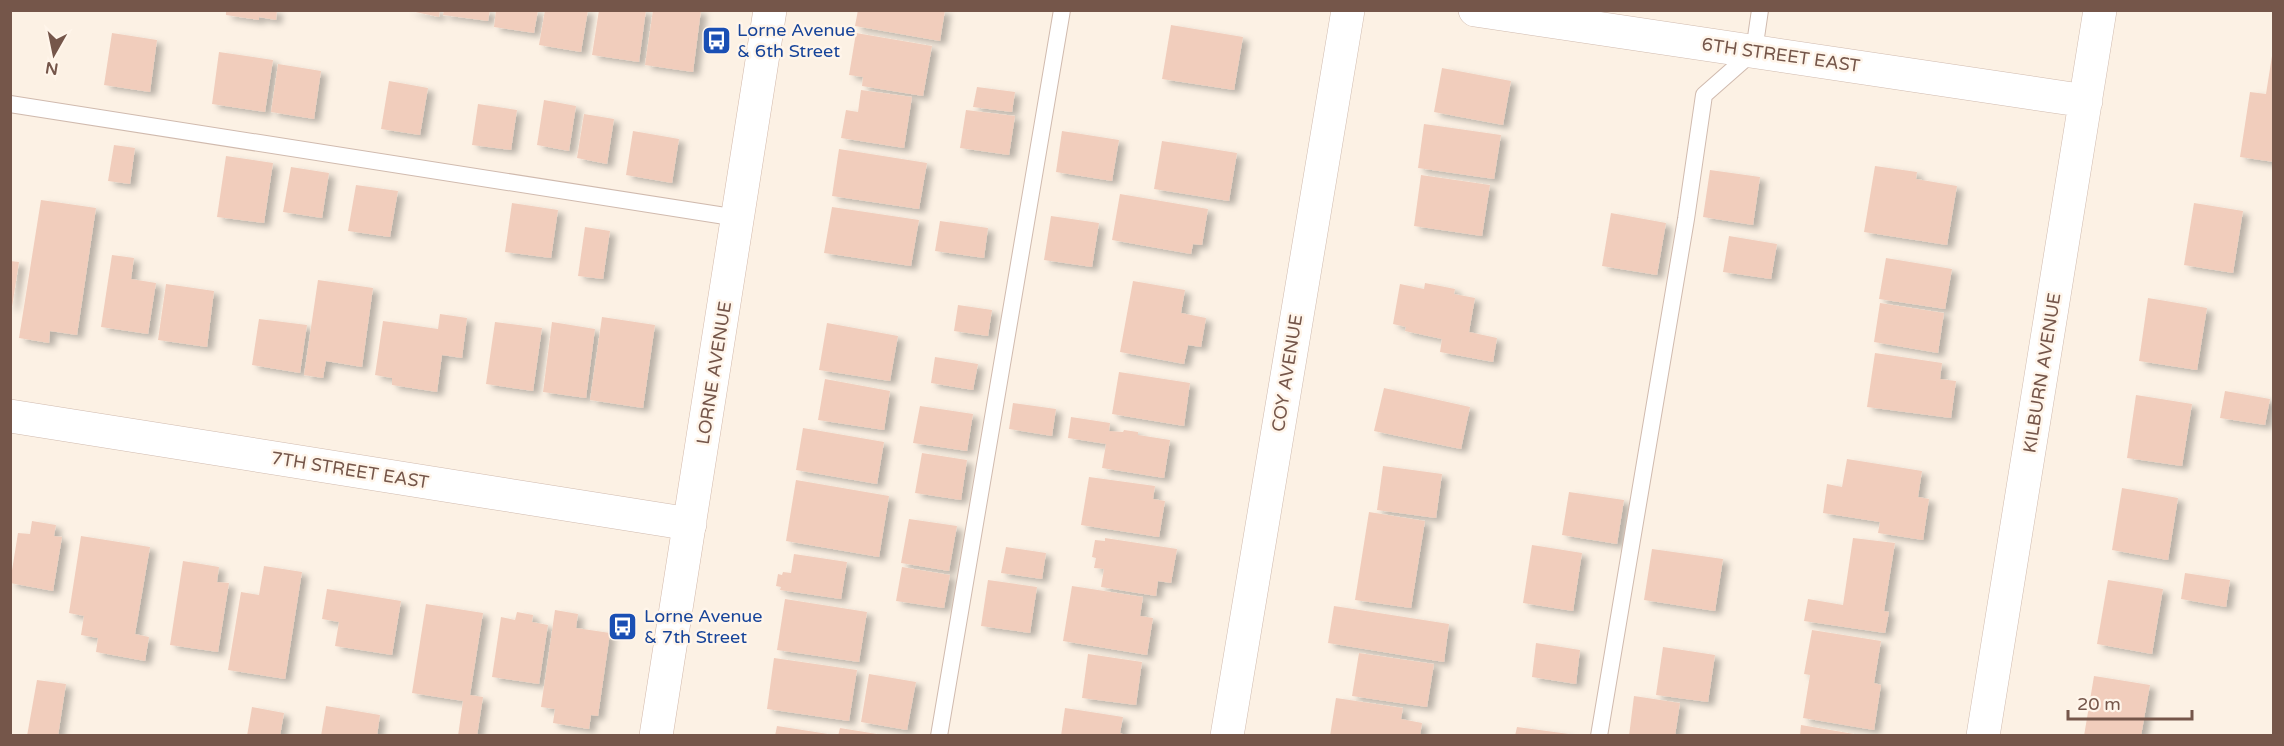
<svg xmlns="http://www.w3.org/2000/svg" width="2284" height="746" font-family="'Varela Round',sans-serif">
	<defs>
		<filter id="shadow"><feDropShadow dx="6" dy="4" stdDeviation="3" flood-color="#0004"/></filter>
	</defs>
	<rect width="100%" height="100%" fill="#fcf1e4"/>
	<path fill="#f1cdbc" filter="url(#shadow)" d="M226 10H277L276 20 259 17V20L226 15Z
		M406 10H440L439 17Z
		M444 10H490L488 21 443 15Z
		M496 10H538L534 33 494 27Z
		M545 10H588L581 52 539 45Z
		M599 10H646L639 62 592 55Z
		M653 10H701L693 72 645 65Z
		M858 10H945L940 41 855 26Z
		M1171 25 1243 37 1234 90 1162 79Z
		M112 33 157 40 150 92 104 85Z
		M856 33 932 46 923 96 862 86 863 77 849 75Z
		M219 52 273 60 265 112 212 104Z
		M2272 56H2274V162L2240 157 2250 92 2266 94Z
		M278 64 321 71 314 119 271 112Z
		M1442 68 1511 81 1503 125 1434 112Z
		M389 81 428 88 420 135 381 129Z
		M977 87 1015 92 1012 112 973 107Z
		M861 90 912 97 904 148 841 138 846 110 858 112Z
		M544 100 576 106 569 151 537 145Z
		M478 104 517 110 511 150 472 145Z
		M966 110 1015 116 1009 155 960 148Z
		M584 114 614 119 607 164 577 158Z
		M1424 124 1501 135 1494 179 1418 168Z
		M633 131 679 139 672 183 626 175Z
		M1062 131 1119 140 1112 181 1056 172Z
		M1162 141 1237 153 1229 201 1154 189Z
		M114 145 135 148 130 184 108 181Z
		M839 149 927 163 919 209 832 196Z
		M226 156 273 163 264 223 217 217Z
		M1875 166 1917 172 1916 179 1957 186 1947 245 1864 232Z
		M291 167 329 173 322 218 283 212Z
		M1710 170 1760 177 1753 225 1703 217Z
		M1421 175 1490 185 1482 236 1414 226Z
		M356 185 398 191 390 237 348 231Z
		M1120 194 1208 209 1202 245 1193 244 1191 254 1112 240Z
		M41 200 96 208 77 335 50 331 49 343 19 338Z
		M512 203 558 210 551 258 505 252Z
		M2194 203 2243 211 2233 273 2184 265Z
		M832 207 919 220 911 266 824 253Z
		M1611 213 1666 223 1657 275 1602 266Z
		M1051 216 1099 223 1092 267 1044 260Z
		M940 221 988 228 984 258 935 251Z
		M585 227 610 231 603 279 578 276Z
		M1729 236 1777 244 1771 279 1723 272Z
		M112 255 134 258 131 279 156 283 148 334 101 327Z
		M1886 258 1952 269 1945 309 1879 299Z
		M10 261 19 262 12 307H10Z
		M318 280 373 288 362 367 326 361 323 378 304 375Z
		M1133 281 1185 290 1181 313 1206 318 1201 347 1188 345 1184 364 1120 352Z
		M1425 283 1455 289 1454 294 1475 298 1469 332 1497 338 1493 362 1440 352 1442 339 1405 331 1406 327 1393 324 1400 284 1424 289Z
		M166 284 214 291 207 347 158 340Z
		M2148 298 2207 308 2197 370 2139 361Z
		M1880 303 1944 313 1938 353 1874 342Z
		M958 305 992 310 988 336 954 331Z
		M440 314 467 318 462 358 442 355 437 392 392 385V378L375 375 383 321 438 329Z
		M602 317 655 325 643 408 590 400Z
		M259 319 307 325 300 373 252 365Z
		M495 322 542 328 533 391 486 384Z
		M552 322 595 329 586 398 543 392Z
		M827 323 898 336 890 381 819 370Z
		M1875 353 1942 363 1940 379 1956 381 1951 418 1867 407Z
		M935 357 978 364 973 390 931 383Z
		M1119 372 1190 383 1184 426 1112 414Z
		M825 379 890 391 884 430 818 420Z
		M1384 388 1470 407 1461 449 1374 431Z
		M2225 391 2270 399 2265 425 2220 418Z
		M2136 395 2192 404 2182 466 2127 458Z
		M1013 403 1056 409 1052 436 1009 429Z
		M920 406 973 414 967 451 913 443Z
		M1071 417 1110 423 1109 431 1123 432 1124 430 1138 432V435L1170 440 1164 478 1102 468 1106 444 1068 438Z
		M803 428 884 442 877 484 796 470Z
		M922 453 967 460 961 500 915 493Z
		M1847 459 1922 471 1918 497 1929 499 1923 540 1878 533 1880 522 1823 513 1827 484 1842 487Z
		M1383 466 1442 474 1436 518 1377 510Z
		M1089 477 1155 486 1153 499 1165 501 1159 537 1081 525Z
		M796 480 889 496 879 557 786 541Z
		M2122 488 2178 498 2168 560 2112 550Z
		M1569 492 1624 500 1617 544 1562 535Z
		M1369 512 1425 521 1411 608 1355 600Z
		M909 519 957 526 949 571 901 563Z
		M32 521 56 525 54 536 62 537 53 591 10 583 18 533 30 534Z
		M81 536 150 547 135 634 149 637 145 661 96 652 98 638 81 635 84 616 69 613Z
		M1105 538 1177 549 1171 583 1158 581 1156 596 1101 587 1104 569 1094 568 1096 558 1092 557 1095 540 1105 541Z
		M1853 538 1895 543 1884 611 1889 612 1885 633 1804 621 1808 599 1843 605Z
		M1532 545 1582 553 1573 611 1523 603Z
		M1006 547 1046 553 1042 579 1001 573Z
		M1652 549 1723 559 1715 611 1644 600Z
		M794 554 847 562 841 599 780 590 781 587 776 586 778 574 782 575 783 572 791 573Z
		M183 561 219 567 217 582 229 583 218 652 170 645Z
		M264 566 302 572 285 679 228 670 241 592 259 595Z
		M902 567 950 575 944 608 896 601Z
		M2185 573 2230 580 2226 607 2181 599Z
		M988 580 1037 587 1030 633 981 626Z
		M2108 580 2163 589 2152 654 2097 644Z
		M1072 586 1143 597 1140 616 1153 618 1147 655 1063 641Z
		M327 589 401 601 392 655 335 646 339 622 322 619Z
		M785 599 867 612 859 662 777 650Z
		M426 604 483 613 470 695 483 697 477 736H458L463 701 412 693Z
		M1334 606 1449 624 1444 662 1328 643Z
		M555 610 578 614 576 628 610 633 598 716 591 715 589 729 553 723 555 709 541 707Z
		M517 612 533 615 532 622 548 625 539 684 492 677 501 617 515 620Z
		M1812 630 1881 641 1874 683 1881 685 1874 730 1803 718 1810 675 1804 674Z
		M1536 643 1580 650 1576 684 1532 677Z
		M1663 647 1715 655 1708 702 1656 695Z
		M1359 653 1434 664 1427 707 1352 696Z
		M1088 654 1142 662 1136 705 1082 698Z
		M774 658 857 670 849 721 767 709Z
		M869 674 916 682 907 730 861 722Z
		M2094 676 2150 685 2141 736H2084Z
		M37 680 66 684 58 736H27Z
		M1634 696 1680 703 1675 736H1629Z
		M1336 698 1403 708 1401 719 1422 723 1420 736H1330Z
		M326 706 380 715 377 736H321Z
		M252 707 284 713 280 736H247Z
		M1065 708 1123 717 1120 733 1127 736H1061Z
		M1801 725 1854 734V736H1800Z
		M777 726 828 734V736H775Z
		M1517 727 1569 734V736H1515Z
		M840 728 877 734V736H838Z"/>
	<g fill="none" stroke-linecap="round" stroke-linejoin="round">
		<defs>
			<path id="service" d="M10 104 738 218
				M939 736 1062 10
				M1599 736 1686 219 1704 95 1754 51 1760 10"/>
			<path id="minor" d="M1475 10 2086 101
				M10 416 690 524
				M1227 736 1348 10
				M1983 736 2100 10"/>
			<path id="secondary" d="M656 736 770 10"/>
		</defs>
		<use href="#service" stroke="#d0baae" stroke-width="18"/>
		<use href="#minor" stroke="#d0baae" stroke-width="34"/>
		<use href="#secondary" stroke="#d3b9ab" stroke-width="34"/>
		<use href="#service" stroke="#fff" stroke-width="16"/>
		<use href="#minor" stroke="#fff" stroke-width="33"/>
		<use href="#secondary" stroke="#fff" stroke-width="33"/>
	</g>
	<defs>
		<symbol id="bus-square" viewBox="-11 -11 22 22"><rect x="-9" y="-9" width="18" height="18" rx="4" fill="#1a4fb4" stroke="#fff5ea"/><path d="M-5-6H5V4H4V6H2V4H-2V6H-4V4H-5ZM-3.5-4V0h7V-4ZM-3.5 1.2v1.5H-2V1.2ZM2 1.2v1.5H3.5V1.2Z" fill="#fff"/></symbol>
	</defs>
	<g fill-rule="evenodd">
		<use href="#bus-square" x="700" y="24" width="33" height="33"/>
		<use href="#bus-square" x="606" y="610" width="33" height="33"/>
	</g>
	<g text-anchor="middle" dominant-baseline="central" stroke-width="5" stroke-linejoin="round" paint-order="stroke">
		<g font-size="18" fill="#164399" stroke="#fff5ea" text-anchor="start">
			<text x="737" y="30">Lorne Avenue<tspan x="737" dy="21">&amp; 6th Street</tspan></text>
			<text x="644" y="616">Lorne Avenue<tspan x="644" dy="21">&amp; 7th Street</tspan></text>
		</g>
		<g font-size="18" fill="#75564a" stroke="#fff5ea">
			<text transform="translate(1781 55) rotate(8)">6TH STREET EAST</text>
			<text transform="translate(714 373) rotate(-81)">LORNE AVENUE</text>
			<text transform="translate(1287 373) rotate(-81)">COY AVENUE</text>
			<text transform="translate(2042 373) rotate(-81)">KILBURN AVENUE</text>
			<text transform="translate(350 470) rotate(9)">7TH STREET EAST</text>
		</g>
	</g>
	<rect width="2284" height="746" fill="none" stroke="#75564a" stroke-width="24"/>
	<g transform="translate(54 54) rotate(189)" stroke="#fff5ea" stroke-width="4.5" paint-order="stroke">
	<path d="M0-4.5L10 22L0 15L-10 22Z" fill="#75564a"/>
	<text y="-9" font-size="16" font-weight="bold" text-anchor="middle" fill="#75564a">N</text>
	</g>
	<path d="M2068 710v9h124v-9" fill="none" stroke="#75564a" stroke-width="3"/>
	<text x="2077" y="710" font-size="18" fill="#75564a" stroke="#fff5ea" stroke-width="4.5" paint-order="stroke">20 m</text>
</svg>
